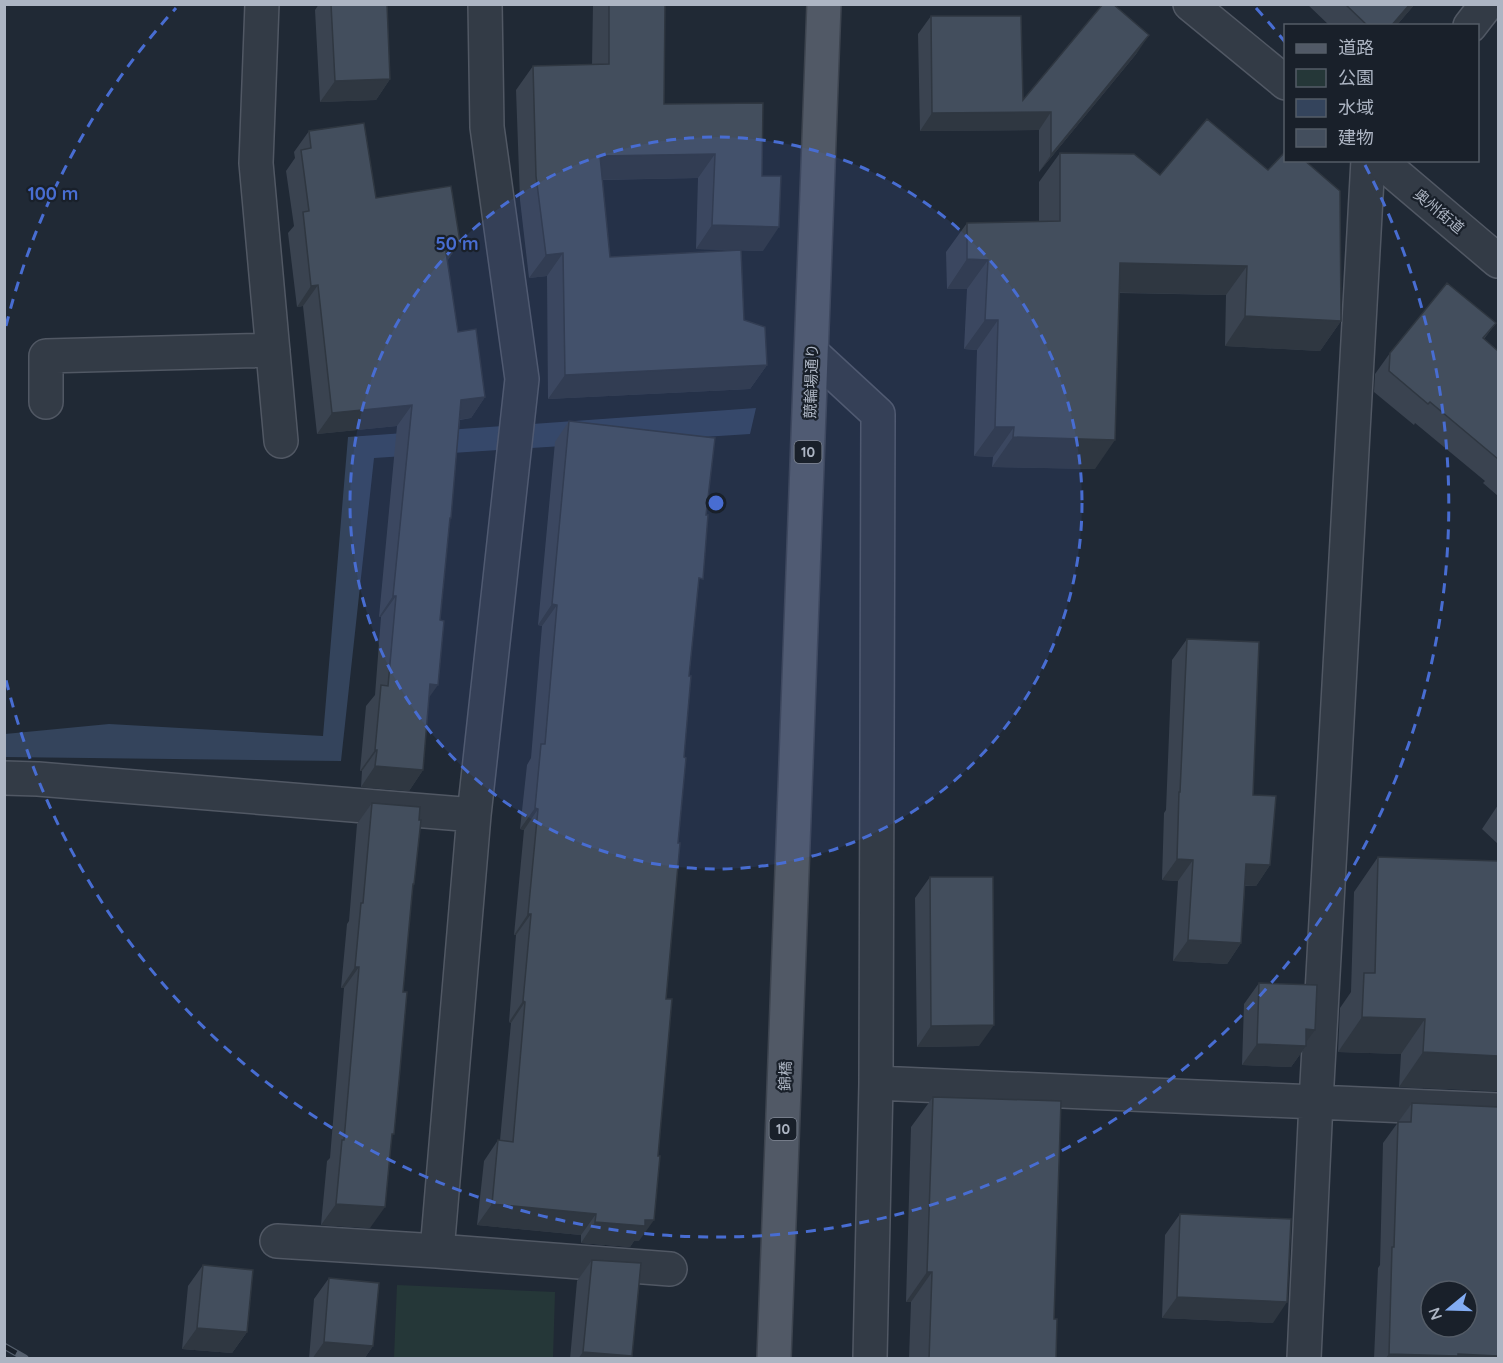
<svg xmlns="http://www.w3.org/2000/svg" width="1503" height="1363" font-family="Quicksand,'Noto Sans JP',sans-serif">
	<rect width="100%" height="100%" fill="#202935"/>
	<path fill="#253738" d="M397 1285 555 1292 553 1358H394Z"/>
	<path fill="#34445c" d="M756 408 750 434 374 458 341 761 5 757V734L109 724 323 736 348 437Z"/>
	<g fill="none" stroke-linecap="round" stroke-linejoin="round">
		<defs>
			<path id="minor" d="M262 4 256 163 281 441
				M485 4 487 127 522 379 474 815 437 1251 670 1269
				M1470 26 1487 4
				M812 353 878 414 876 1083 870 1358
				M46 402V356L273 350
				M4 778 38 779 474 815
				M876 1083 1498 1110
				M277 1241 437 1251
				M1304 1358 1316 1102 1368 160"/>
			<path id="tertiary" d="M1190 4 1286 83
				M1379 160 1498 261"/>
			<path id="primary" d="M774 1358 824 4"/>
		</defs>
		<use href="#minor" stroke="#515864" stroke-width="36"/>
		<use href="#tertiary" stroke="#515864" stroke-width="36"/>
		<use href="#primary" stroke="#3d444f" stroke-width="36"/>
		<use href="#minor" stroke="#333b46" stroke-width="33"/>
		<use href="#tertiary" stroke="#333b46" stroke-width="33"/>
		<use href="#primary" stroke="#515966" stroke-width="33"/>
		<defs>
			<path id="rail" d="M4 1346 25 1358"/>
		</defs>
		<use href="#rail" stroke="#555f6d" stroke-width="7"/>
		<use href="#rail" stroke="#19202a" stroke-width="4.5" stroke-dasharray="14" stroke-linecap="butt"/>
	</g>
	<path fill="#3a4350" d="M319 4H387L390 79 376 100 320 102 315 10Z
		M593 4H665L664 104 762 176 763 251 696 249 698 178 602 180 610 257 744 320 767 365 750 389 548 399 547 276 529 278 520 200 516 90 533 66 592 65Z
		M1307 4H1415L1396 26H1330Z
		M931 16 1023 100 1137 53 1039 172V130L920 131 918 34Z
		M309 131 376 198 460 242 447 261 458 332 485 397 471 418 460 420 450 520 429 697 423 770 409 791 361 787 362 771H360L366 706 375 695 381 617H379L397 426 317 434 303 306 297 307 288 233 294 226 286 171 295 158 294 152Z
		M1060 153 1341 321 1320 351 1225 346 1226 295 1119 293 1095 469 992 467 993 457 974 456 977 350 964 349 967 289H947L946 252 967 223 1039 221V182Z
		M1496 323 1484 339 1498 351V496L1483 483 1485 481 1415 423 1414 425 1374 392 1375 374 1390 353Z
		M569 421 706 515 689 676 639 1241H634L630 1247 581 1243V1235L477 1225 484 1161 498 1140H500L511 1023 509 1022 516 935H514L524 830 520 829 527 765 531 758 542 626 538 625 555 442Z
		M1187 639 1253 795 1270 865 1256 886H1245L1241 943 1227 964 1173 961 1178 881 1162 880 1164 813 1166 810 1172 660Z
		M372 803 414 884 412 887 391 1138 370 1228 321 1225 327 1161 330 1158 344 988H341L347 924 349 921 357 824Z
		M1498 805V844L1482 829Z
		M1378 857 1497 1091 1399 1087 1401 1054 1338 1052 1340 1008 1351 992 1354 892Z
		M930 877 979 1046 917 1047 915 898Z
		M1259 983 1306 1042V1046L1291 1067 1242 1065 1244 1004Z
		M933 1097 1054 1319 1056 1359H909L911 1302H906L911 1127Z
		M1412 1103 1498 1359H1374L1378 1268 1380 1265 1383 1143Z
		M1180 1214 1273 1323 1162 1318 1165 1235Z
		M592 1260 630 1359H570L577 1281Z
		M203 1265 247 1332 232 1353 182 1349 188 1286Z
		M329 1278 373 1346 364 1359H309L314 1299Z"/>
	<path fill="#2f3741" d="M1410 4H1415L1396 26H1391Z
		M1149 35 1137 53 1039 172 1051 155Z
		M390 79 376 100 320 102 335 81Z
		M1051 112 1039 130 920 131 932 113Z
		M715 154 698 178 583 180 600 156Z
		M712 225 779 227 763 251 696 249Z
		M460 242 446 263 445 245Z
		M563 253 547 276 529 278 546 255Z
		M967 259 988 260 967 289H947Z
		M1120 263 1247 266 1226 295 1099 292Z
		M318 285 303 306 297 307 311 286Z
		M1245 316 1341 321 1320 351 1225 346Z
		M985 320H998L977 350 964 349Z
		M767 365 750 389 548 399 565 375Z
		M485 397 471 418 447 421 461 400Z
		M412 405 397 426 317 434 332 413Z
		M995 427H1014L993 457 974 456Z
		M1013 437 1115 440 1095 469 992 467Z
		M393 596H396L381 617H379Z
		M552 604 557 605 542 626 538 625Z
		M430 684 438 685 423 706Z
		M375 750H377L362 771H360Z
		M375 766 423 770 409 791 361 787Z
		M535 808 538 809 524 830 520 829Z
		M1177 859 1193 860 1178 881 1162 880Z
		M1246 864 1270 865 1256 886 1231 885Z
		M528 914H531L516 935H514Z
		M1188 940 1241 943 1227 964 1173 961Z
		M355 967H359L344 988H341Z
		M523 1001 525 1002 511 1023 509 1022Z
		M1362 1017 1425 1019 1401 1054 1338 1052Z
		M994 1025 979 1046 917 1047 931 1026Z
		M1306 1029 1315 1030 1303 1046H1306L1291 1067 1242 1065 1257 1044Z
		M1423 1052 1498 1056V1090L1497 1091 1399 1087Z
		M336 1204 385 1207 370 1228 321 1225Z
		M492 1204 596 1214 581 1235 477 1225Z
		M645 1220H654L639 1241H634L630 1247 581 1243 595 1222Z
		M927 1272H932L911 1302H906Z
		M1177 1297 1287 1302 1273 1323 1162 1318Z
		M197 1328 247 1332 232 1353 182 1349Z
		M324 1342 373 1346 364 1359H312Z
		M583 1352 632 1356 630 1359H578Z
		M1389 1354H1458L1498 1356V1359H1385Z"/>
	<path fill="#434e5d" stroke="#2f3741" stroke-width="1.5" fill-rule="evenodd" d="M331 4H387L390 79 335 81Z
		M609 4H665L664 104 763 103 762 176H781L779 227 712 225 715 154 600 156 610 257 741 250 744 320 765 327 767 365 565 375 563 253 546 255 536 176 533 66 609 64Z
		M1103 4H1113L1149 35 1051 155V112L932 113 931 16H1021L1023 100Z
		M1345 4H1410L1391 26H1368Z
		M1207 119 1268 170 1286 151V160H1304L1340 191 1341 321 1245 316 1247 266 1120 263 1115 440 1013 437 1014 427H995L998 320H985L988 260 967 259V223L1060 221V153L1134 154 1160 175Z
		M364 123 376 198 451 186 460 242 445 245 458 332 476 329 485 397 461 400 451 518H450L440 620 444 621 438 685 430 684 423 770 375 766 377 750H375L381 685 388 686 396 596H393L412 405 332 413 318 285 311 286 303 212 309 211 301 150 311 148 309 131Z
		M1447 283 1496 323 1483 338 1498 351V459L1430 402 1428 404 1389 371 1390 353Z
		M569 421 715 438 706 515H708L703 579 699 578 689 676H691L684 757 686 758 678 843H680L666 999H672L658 1156H660L654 1220H645V1226L595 1222 596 1214 492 1204 498 1140 513 1142 525 1002 523 1001 531 914H528L538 809 535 808 541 744H545L557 605 552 604Z
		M1187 639 1259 642 1253 795 1276 796 1270 865 1246 864 1241 943 1188 940 1193 860 1177 859 1179 792H1180Z
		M372 803 420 807 419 820H421L414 884H413L403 992H407L400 1070 394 1134H392L385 1207 336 1204 342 1140H344L359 967H355L361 903H363Z
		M1378 857 1498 861V1056L1423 1052 1425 1019 1362 1017 1364 973H1375Z
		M930 877H993L994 1025 931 1026Z
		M1259 983 1317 985 1315 1030 1306 1029V1046L1257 1044Z
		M933 1097 1061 1101 1054 1319H1057L1056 1359H929L932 1272H927Z
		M1412 1103 1498 1107V1356L1458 1354V1356L1389 1354 1392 1247H1394L1398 1122H1411ZM1431 1291H1467V1327H1431Z
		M1180 1214 1291 1219 1287 1302 1177 1297Z
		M592 1260 641 1263 632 1356 583 1352Z
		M203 1265 253 1270 247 1332 197 1328Z
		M329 1278 379 1283 373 1346 324 1342Z"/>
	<circle cx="716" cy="503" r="366" fill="#486dd2" fill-opacity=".12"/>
	<g fill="none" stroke="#486dd2" stroke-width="3" stroke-dasharray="10 8">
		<circle cx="716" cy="503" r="366"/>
		<path d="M6 326A732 732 0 0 1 176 8M1256 8A732 732 0 0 1 1285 42M1365 165A732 732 0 1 1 6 680"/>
	</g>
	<g text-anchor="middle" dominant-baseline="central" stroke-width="4.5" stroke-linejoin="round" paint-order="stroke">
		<g fill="#19202a" stroke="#818895" stroke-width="1.5">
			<rect x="794.5" y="441" width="27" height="22" rx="4.5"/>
			<rect x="769.5" y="1118" width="27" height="22" rx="4.5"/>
		</g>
		<g font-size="14" font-weight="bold" fill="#adb5c3">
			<text x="808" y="452">10</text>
			<text x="783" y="1129">10</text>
		</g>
		<g font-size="15" fill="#adb5c3" stroke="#19202a">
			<text transform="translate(1439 211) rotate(40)">奥州街道</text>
			<text transform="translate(811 381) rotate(-88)">競輪場通り</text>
			<text transform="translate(785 1076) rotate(-88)">錦橋</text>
		</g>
	</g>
	<circle cx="716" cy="503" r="9" fill="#486dd2" stroke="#19202a" stroke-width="3"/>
	<g font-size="18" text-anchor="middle" font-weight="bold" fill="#486dd2" stroke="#19202a" stroke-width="4.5" stroke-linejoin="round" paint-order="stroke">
		<text x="53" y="200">100 m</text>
		<text x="457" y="250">50 m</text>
	</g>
	<rect width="1503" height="1363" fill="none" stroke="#adb5c3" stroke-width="12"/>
	<rect x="1284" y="24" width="195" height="138" fill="#19202a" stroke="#545c67" stroke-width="1.5"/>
	<rect x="1296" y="44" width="30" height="9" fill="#515966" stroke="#545c67" stroke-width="1.5"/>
	<text x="1338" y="54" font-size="18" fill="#adb5c3">道路</text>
	<rect x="1296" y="69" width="30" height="18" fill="#253738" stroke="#545c67" stroke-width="1.5"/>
	<text x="1338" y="84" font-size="18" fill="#adb5c3">公園</text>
	<rect x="1296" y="99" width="30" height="18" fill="#34445c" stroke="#545c67" stroke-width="1.5"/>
	<text x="1338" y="114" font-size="18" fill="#adb5c3">水域</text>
	<rect x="1296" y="129" width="30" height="18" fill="#434e5d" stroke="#545c67" stroke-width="1.5"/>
	<text x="1338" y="144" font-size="18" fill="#adb5c3">建物</text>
	<g transform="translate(1449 1309) rotate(251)"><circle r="28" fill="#19202a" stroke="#545c67" stroke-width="1.5"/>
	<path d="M0-4.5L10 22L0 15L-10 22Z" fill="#82acf3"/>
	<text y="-9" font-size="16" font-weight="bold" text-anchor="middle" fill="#adb5c3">N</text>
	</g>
</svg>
